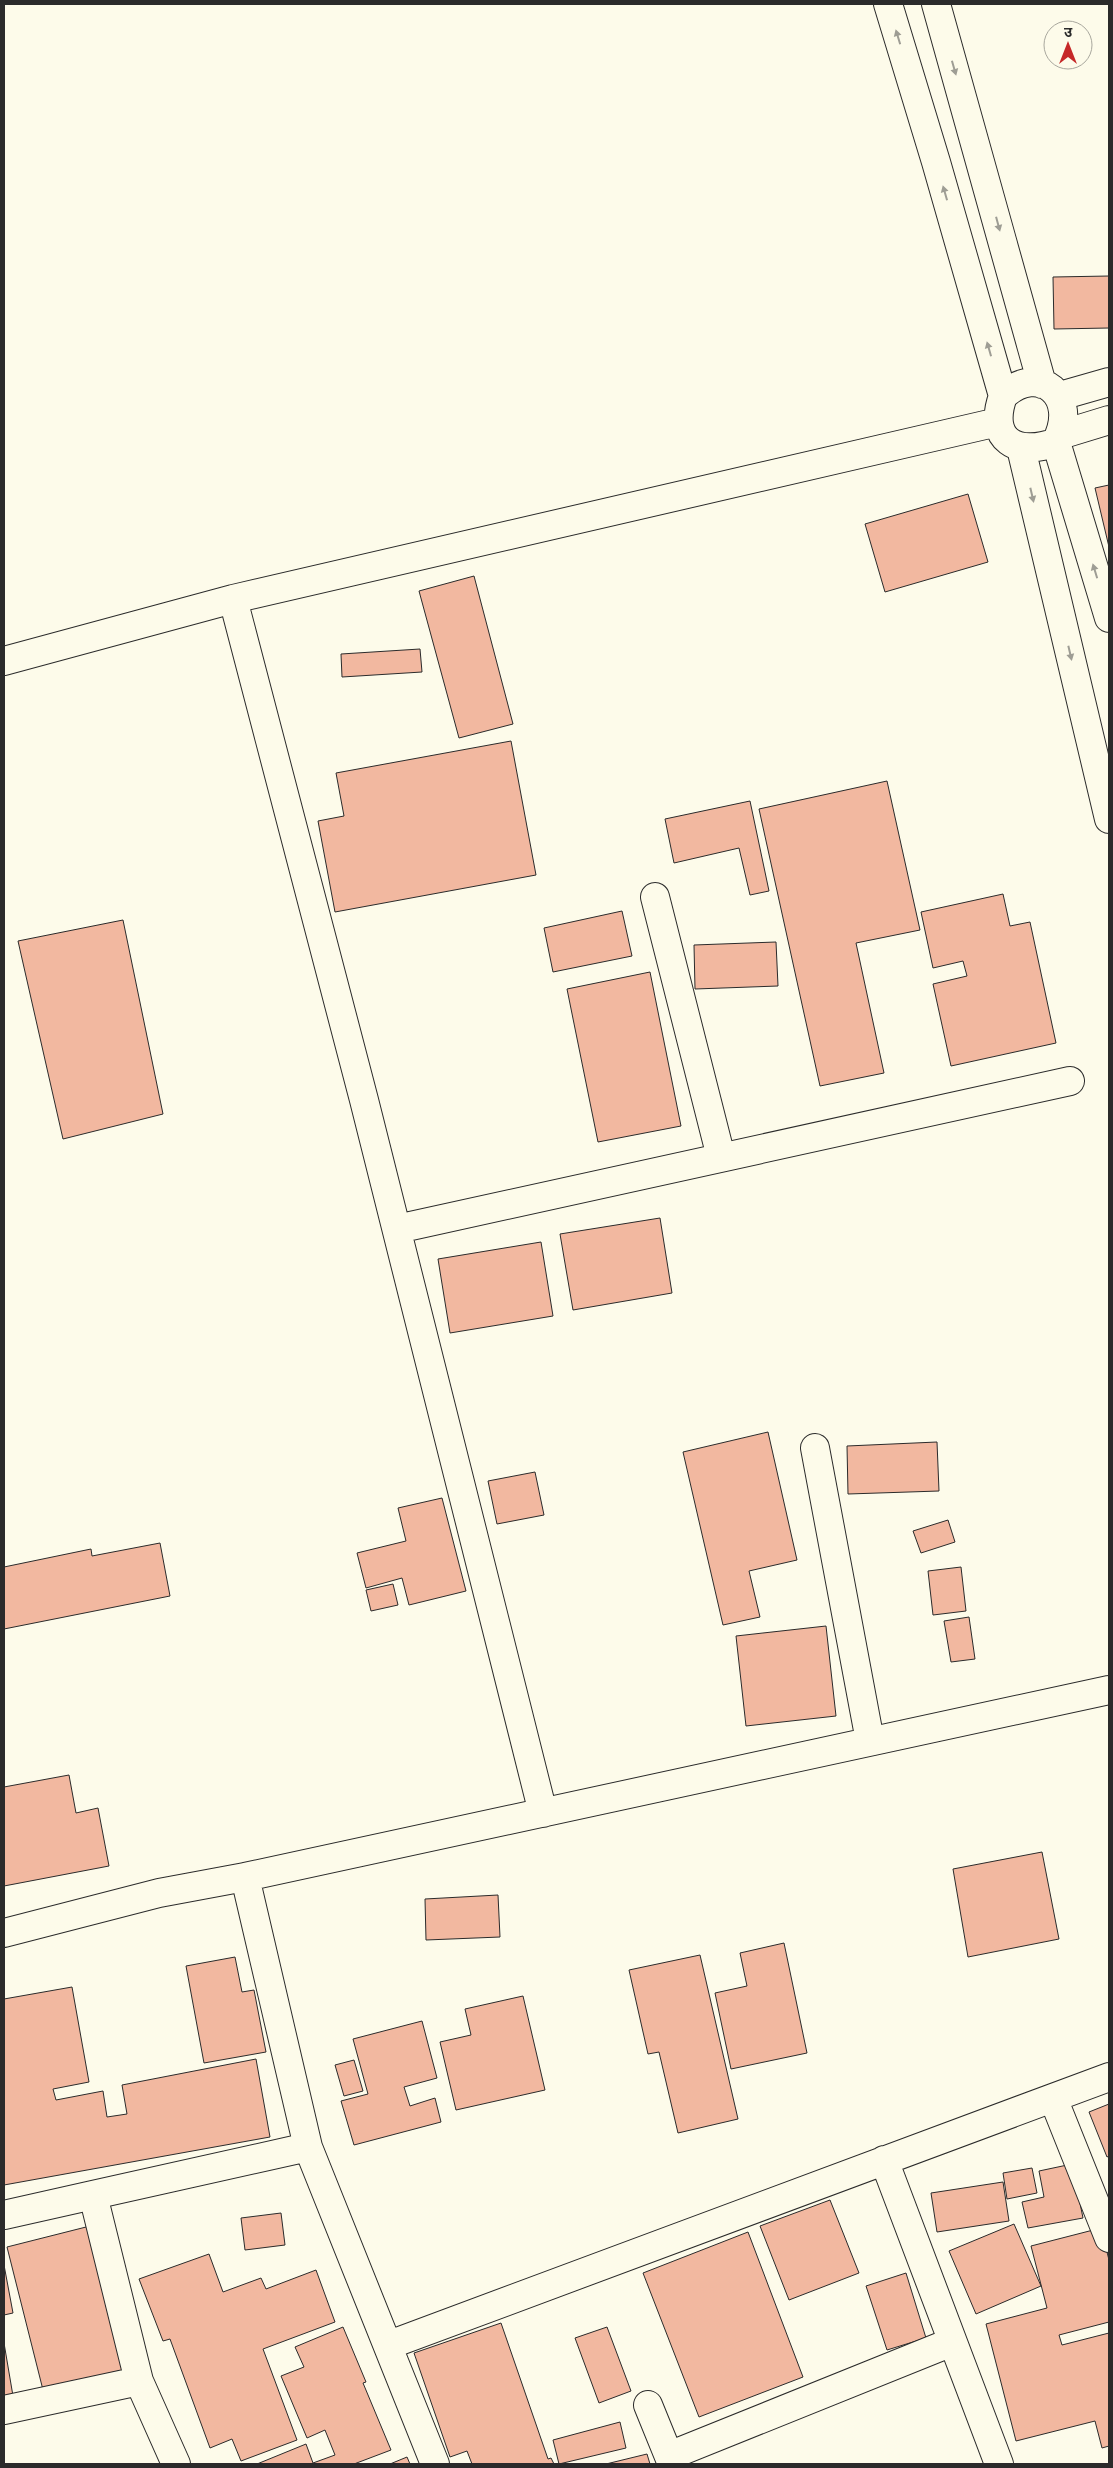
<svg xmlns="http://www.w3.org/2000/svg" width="1113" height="2468" font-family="'Noto Serif','Noto Sans Devanagari',serif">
	<rect width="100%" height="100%" fill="#fdfbea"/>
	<path fill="#f2b8a0" stroke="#2b2b2b" d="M1109 276V328L1054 329 1053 277Z
		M1109 485V547L1095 488Z
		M968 494 988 562 885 592 865 524Z
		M474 576 513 724 459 738 419 591Z
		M420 649 422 672 342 677 341 654Z
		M511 741 536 875 335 912 318 821 344 816 336 773Z
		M887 781 920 930 856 943 884 1073 820 1086 759 809Z
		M750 801 769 891 750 895 739 848 674 863 665 819Z
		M1003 894 1010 926 1030 922 1056 1043 951 1066 933 984 967 976 963 961 933 968 921 912Z
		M622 911 632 956 553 972 544 928Z
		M123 920 163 1114 63 1139 18 941Z
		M776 942 778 986 695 989 694 945Z
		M650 972 681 1126 598 1142 567 989Z
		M660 1218 672 1293 573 1310 560 1234Z
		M541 1242 553 1316 450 1333 438 1259Z
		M768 1432 797 1560 749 1571 760 1617 723 1625 683 1452Z
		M937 1442 939 1491 848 1494 847 1446Z
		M535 1472 544 1515 497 1524 488 1481Z
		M442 1498 466 1591 409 1605 402 1578 366 1588 357 1553 406 1541 398 1508Z
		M948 1520 955 1542 921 1553 913 1531Z
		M160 1543 170 1596 4 1629V1567L91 1549 92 1556Z
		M961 1567 966 1611 933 1615 928 1571Z
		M393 1584 398 1605 371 1611 366 1590Z
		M969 1617 975 1659 951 1662 944 1621Z
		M826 1626 836 1716 746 1726 736 1636Z
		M69 1775 76 1813 98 1808 109 1866 4 1886V1787Z
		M1042 1852 1059 1939 968 1957 953 1869Z
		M498 1895 500 1937 426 1940 425 1899Z
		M784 1943 807 2053 731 2069 715 1993 747 1986 740 1953Z
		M700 1955 738 2119 678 2133 659 2052 648 2054 629 1970Z
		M235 1957 242 1992 254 1990 266 2052 204 2063 186 1966Z
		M72 1987 89 2082 53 2089 56 2100 103 2091 107 2117 127 2114 122 2085 256 2059 270 2137 4 2185V1999Z
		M523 1996 545 2090 456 2110 440 2042 471 2035 465 2009Z
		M422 2021 437 2078 404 2087 410 2106 435 2098 441 2122 354 2145 341 2101 368 2094 353 2039Z
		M354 2060 363 2091 344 2096 335 2065Z
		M1109 2104V2156L1107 2157 1089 2112Z
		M1072 2164 1083 2218 1028 2228 1022 2202 1044 2197 1039 2171Z
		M1032 2168 1037 2193 1007 2199 1003 2173Z
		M1003 2182 1009 2221 937 2232 931 2193Z
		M830 2200 859 2273 789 2300 760 2226Z
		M281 2213 285 2245 245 2250 241 2218Z
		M1014 2224 1041 2286 976 2314 949 2251Z
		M90 2226 126 2369 43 2390 7 2247Z
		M1101 2228 1109 2260V2322L1059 2335 1062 2345 1109 2333V2446L1102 2448 1095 2421 1016 2441 986 2324 1047 2308 1031 2246Z
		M748 2232 803 2377 699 2417 643 2273Z
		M209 2254 223 2292 261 2278 266 2289 316 2270 335 2322 263 2349 297 2440 241 2461 232 2439 210 2448 170 2339 163 2341 139 2279Z
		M4 2265 13 2313 4 2315Z
		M906 2273 926 2338 887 2350 866 2286Z
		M501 2323 548 2459 551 2458 554 2464H472L467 2451 450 2457 414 2353Z
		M343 2327 366 2382 363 2383 391 2450 354 2464H257L306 2444 313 2463 335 2455 325 2430 307 2438 281 2376 304 2367 295 2347Z
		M607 2327 631 2391 599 2403 575 2338Z
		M4 2343 13 2396 4 2398Z
		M620 2422 626 2448 559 2464 553 2440Z
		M647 2454 650 2464H606Z
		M407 2457 410 2464H390Z"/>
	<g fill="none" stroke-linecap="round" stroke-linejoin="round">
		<defs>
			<path id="minor" d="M888 4 936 162 1003 396C987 440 1017 457 1056 442 1080 396 1039 362 1003 396
				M936 4 1042 384
				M1060 396 1109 382
				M1060 435 1109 420
				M1056 442 1109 618
				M1021 448 1109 819
				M233 599 998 422
				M4 661 233 599 364 1100 543 1813
				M655 897 721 1157
				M397 1229 1070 1081
				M815 1448 870 1741
				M245 1877 1109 1690
				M4 1933 159 1893 245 1877 308 2147 435 2464
				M1053 2098 1109 2238
				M884 2160 999 2464
				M4 2215 93 2195
				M389 2345 1109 2077
				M648 2405 672 2464
				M4 2410 139 2381
				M669 2456 952 2342
				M176 2464 139 2381 93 2195 308 2147"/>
		</defs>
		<use href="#minor" stroke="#2b2b2b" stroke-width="30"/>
		<use href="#minor" stroke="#fdfbea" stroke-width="28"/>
	</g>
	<defs><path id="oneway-solid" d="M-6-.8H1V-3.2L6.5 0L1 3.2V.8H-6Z" transform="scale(1.25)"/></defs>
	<g fill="#9e9d94">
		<use href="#oneway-solid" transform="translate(898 37) rotate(-107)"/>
		<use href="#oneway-solid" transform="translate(954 68) rotate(74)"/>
		<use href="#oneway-solid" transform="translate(945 193) rotate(-106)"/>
		<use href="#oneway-solid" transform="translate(998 224) rotate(75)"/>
		<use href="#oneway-solid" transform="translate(989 349) rotate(-106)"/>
		<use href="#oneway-solid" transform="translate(1032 495) rotate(77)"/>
		<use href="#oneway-solid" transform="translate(1095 571) rotate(-107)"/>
		<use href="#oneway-solid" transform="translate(1070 653) rotate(77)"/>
	</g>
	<rect width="1113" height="2468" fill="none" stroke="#2b2b2b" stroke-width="10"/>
	<g transform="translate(1068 45)"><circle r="24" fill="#fdfbea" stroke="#a9a89e"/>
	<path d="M0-4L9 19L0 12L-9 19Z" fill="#c62828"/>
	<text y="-8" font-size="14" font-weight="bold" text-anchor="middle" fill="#2b2b2b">उ</text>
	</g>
</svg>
